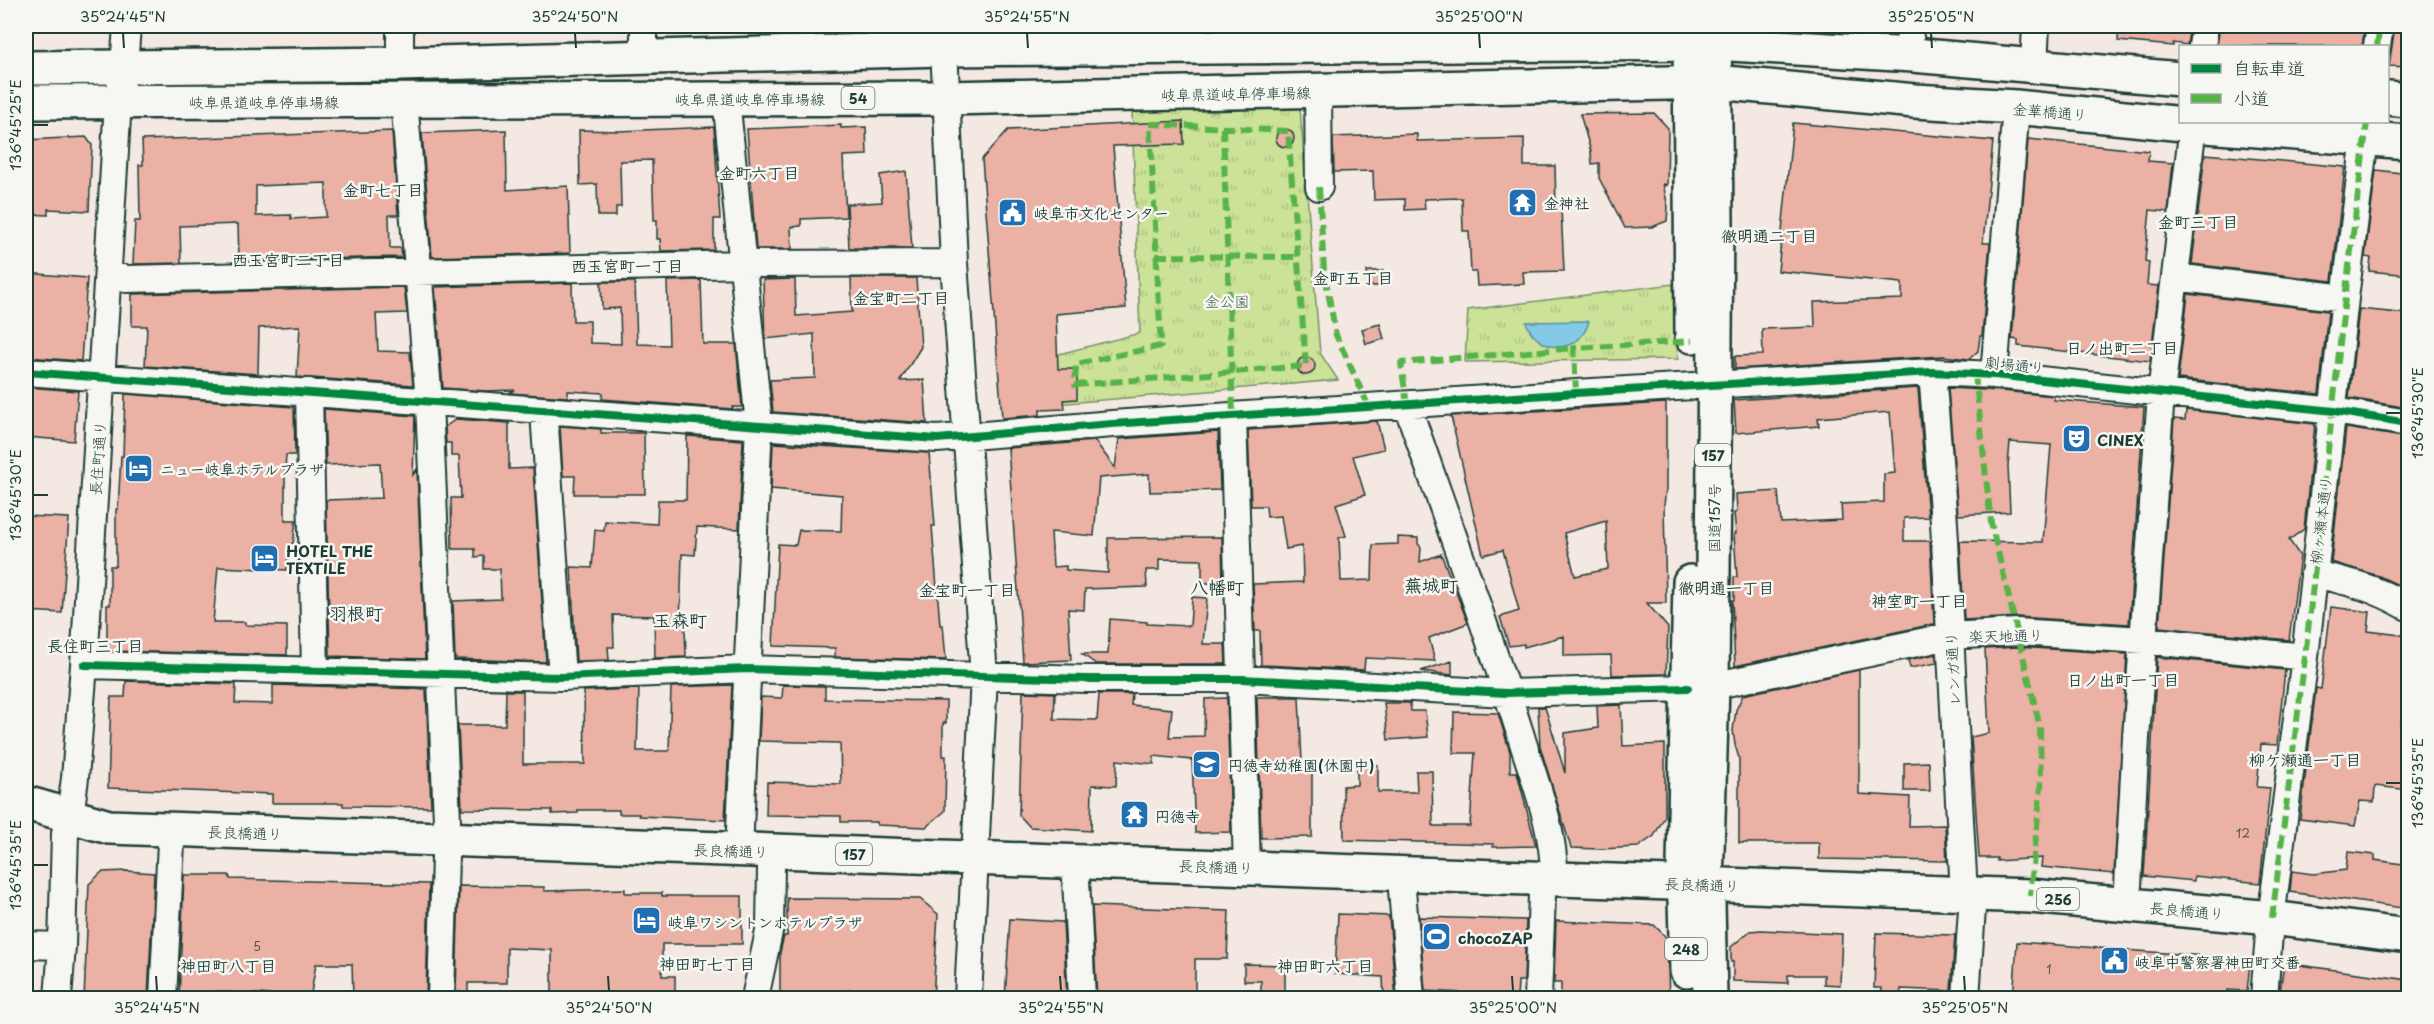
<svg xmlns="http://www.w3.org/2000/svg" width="2434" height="1024" font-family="'Playpen Sans','Klee One',sans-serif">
	<defs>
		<pattern id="park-tufts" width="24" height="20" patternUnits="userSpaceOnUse" patternTransform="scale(1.5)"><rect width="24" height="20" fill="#cbe298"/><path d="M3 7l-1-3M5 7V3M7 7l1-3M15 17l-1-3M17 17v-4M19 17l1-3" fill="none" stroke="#aec384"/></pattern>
	</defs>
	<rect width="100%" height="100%" fill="#f4e8e3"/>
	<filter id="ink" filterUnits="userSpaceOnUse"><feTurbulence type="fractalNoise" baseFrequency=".0167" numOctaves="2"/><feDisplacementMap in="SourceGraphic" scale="12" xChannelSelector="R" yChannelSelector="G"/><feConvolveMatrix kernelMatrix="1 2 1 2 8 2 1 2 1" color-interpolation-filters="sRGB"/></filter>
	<g filter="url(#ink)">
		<path fill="url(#park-tufts)" stroke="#759066" stroke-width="1.5" d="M1300 108 1320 353 1338 380 1056 404 1055 355 1140 333 1132 111Z
			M1673 284 1678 359 1465 362 1468 310Z"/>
		<path fill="#84c9e5" stroke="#5c919e" stroke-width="1.5" d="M1589 321C1581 355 1537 355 1526 322Z"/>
		<path fill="#ebb1a5" stroke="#1f3d34" stroke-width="1.5" fill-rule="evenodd" d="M2119 26H2190L2187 45 2173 43V46L2118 41Z
			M2220 26H2365L2362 46H2217Z
			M2395 26H2409V67L2389 66Z
			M1654 113 1668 128 1667 185 1663 184 1668 207 1667 221 1652 227 1625 228 1599 178V163L1592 164 1591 152 1580 114Z
			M1183 121 1184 144 1113 146 1126 308 1056 314 1058 369H1077V399L1064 400 1065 409 1040 410V415L1002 418 982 159 1008 130Z
			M1793 123 1993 141 1983 243H1990L1982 336H1980L1978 351 1969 359 1943 356 1735 369V356L1763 355 1762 329 1815 327 1814 302 1902 299V283L1778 271Z
			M841 125V128L866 127 867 155 843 156 846 217 801 219V226L791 227 792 249H756L747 129Z
			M714 127 720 219H714V250L661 251 660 239H657V220H654L652 160 620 161 621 207H616V216H598L597 184 580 185 579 130 619 131Z
			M1276 138a9 9 0 1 1 18 0a9 9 0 1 1-18 0Z
			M506 130 507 190 568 186 570 253 432 257 422 133Z
			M392 131 398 215H389L390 248H401L402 257 239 261 238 224 180 226 181 263 133 264 135 221H140L139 165H143L142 140ZM326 183V217L291 219V215L256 216V186Z
			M1417 134V141L1524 138V166H1555L1556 208H1561L1564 271 1523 272 1524 284 1477 286 1476 272H1471L1469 231H1463L1462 198 1424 199 1425 209 1405 210V199L1374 200 1373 171 1334 172 1333 137Z
			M86 137 92 145 89 211 48 209V215L26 214V140Z
			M2028 139 2149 151 2148 161 2173 163 2168 212 2150 210 2145 261 2149 262 2147 285 2159 286 2150 361 2018 346V340L2012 339Z
			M2205 154 2345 167 2332 281 2192 264Z
			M2376 170 2409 174V275L2369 271 2371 258 2365 257Z
			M906 171 912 248H849L847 204 882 202 880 175Z
			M1367 271H1384L1385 286H1368Z
			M26 273 87 278 81 361 26 357Z
			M851 278H916L921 347 900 381 924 380 927 423 773 412 770 380 815 378 814 334 765 339 763 280 795 279 796 316 852 312Z
			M701 280 703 344H736L742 407H732L733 409 602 399 603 393 568 391V397L509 393 515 390 486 391 443 388 435 287 572 283 573 321H590V343L621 344 620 308 602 309 601 282H635L637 344 669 345 667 281Z
			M404 287 407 313 376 314 378 351 410 352 413 385 297 377 300 326 259 328 258 374 145 366 147 326H132V294Z
			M2188 294 2328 311 2319 394 2178 379Z
			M2359 309 2409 314V408L2349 398Z
			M1380 324 1384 339 1366 344 1362 329Z
			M1297 366a9 9 0 1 1 18 0a9 9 0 1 1-18 0Z
			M26 387 78 391 74 441 26 437Z
			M1918 388 1928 517 1904 518V541H1930L1934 624 1735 666 1732 600H1734V577H1737L1734 534H1736L1734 513 1737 512 1736 494 1778 491 1781 523 1842 520 1841 504 1884 502V474L1895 473 1890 412 1818 418 1819 426 1736 433 1734 400Z
			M1948 388 2001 391 2054 396V400L2144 407 2129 624 2018 617 1964 620 1960 541 2043 542 2051 445 2010 442 2008 466 2010 512 1958 515Z
			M125 394 294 407 295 455H286L285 469V520H296L293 544H289L287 570 218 567 213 622H245V625L287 626V655L107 651V605H110V566H116V509H118L121 456H123Z
			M1666 403V489L1664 505 1666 603H1647L1668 628 1666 674 1612 675 1611 655 1564 656V636L1524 647V644L1509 646 1500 617 1519 611 1503 550 1483 555 1451 416ZM1606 521 1608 569 1575 576 1564 533Z
			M324 409 415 416 413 475 417 469 425 659 330 656 326 500 382 498 380 463 326 465Z
			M2186 410 2315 424 2304 529 2289 540 2300 556 2289 640 2159 627 2174 419 2185 420Z
			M456 419 509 423V469L533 468 546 662 455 659 453 601 501 599 500 569H484V556L475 557V549H452L451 498H461L459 456H451V443H446L445 427Z
			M1377 421 1384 449 1353 456 1365 495 1336 504 1346 536 1339 538 1341 581 1372 580 1373 545 1398 544V537L1418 538V544L1421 547 1420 562 1441 554 1468 623 1429 638 1435 661 1365 658 1364 670 1261 665 1260 631H1255L1253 584 1303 582 1302 546 1286 549 1281 516 1267 517 1266 506H1251L1248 430Z
			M560 426 601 429V433H644L645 494H574L575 476H563Z
			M2346 428 2409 438V590L2379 576 2331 562Z
			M1218 432 1220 490 1150 492 1149 474 1099 478 1094 536 1051 532 1053 567 1066 566V570L1108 573V538L1222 537 1223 583H1202V560L1159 559V570H1146L1147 587 1085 589 1084 610 1068 609 1071 660 1023 662 1008 448 1095 441 1115 468 1119 439Z
			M687 436 743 440 739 529 697 527 695 555 682 554 680 626H685L686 657 655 658 654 616 613 615 614 647H608L609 660 576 661 571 567 592 568 595 530 604 531 605 521 657 524 658 500H686Z
			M773 443 929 453 935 526H932L940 625H943L946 660 835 657V648L773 646 778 544 796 545 799 530 841 531 842 495 771 489Z
			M26 516 69 518 62 613 26 611Z
			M1192 597 1207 598 1203 644H1225L1226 664H1096L1082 654H1108L1110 619 1147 622V624L1190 626Z
			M2331 607 2370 612 2368 631 2409 636V685L2407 684 2400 729 2409 730V790L2375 786 2374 802 2360 801 2355 826 2300 819 2316 688 2321 689Z
			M2017 647 2127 654 2114 874 2041 867 2042 858 1997 861V858H1979L1971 737 1989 733 1985 649Z
			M1936 654 1937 663 1910 668 1908 660Z
			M2157 657 2285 670 2277 745 2261 744 2257 787 2270 788 2260 883 2194 876V881L2144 876Z
			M1452 661V675L1421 671Z
			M1859 670V794L1910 797 1909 826 1945 825 1947 861 1819 859V843H1739V758L1735 745 1733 730 1736 710 1743 695Z
			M126 681 236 684 235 703 273 704V685L426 689 431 807 343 806V803H272V794L108 788 111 697H125Z
			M732 685 725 820 639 816V814H619V810H578V813L552 814V810L462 809 458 725H505L506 691H523V764H585L584 691 639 689 637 751H669L671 687Z
			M783 685 825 686V699L946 701V723H943V756H946L945 811 926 827 877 825V822H841V816L766 815 767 782 841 784 840 743 759 741 761 697 782 698Z
			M1023 692 1055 693 1054 719 1097 720 1099 694H1132L1131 705 1172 709 1169 737 1204 736 1205 699 1227 698 1231 832 1195 833 1192 760 1154 756V764L1117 760 1116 786 1092 785 1091 831 1030 827 1019 815Z
			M1257 697H1299L1302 762H1312V837L1261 838Z
			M1384 703H1410L1411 711H1425L1428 737 1388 740Z
			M1621 705 1623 746 1665 744V816L1654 836 1638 847 1600 849 1571 848 1540 746 1538 707H1545L1565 773V733L1598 728 1597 706Z
			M1454 712 1498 713 1510 752V772H1517L1536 846 1493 847V844L1344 840 1343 786 1357 785V765H1378V792H1417L1416 771H1432L1433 826H1470L1475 753H1453Z
			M1929 762 1930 791H1904V763Z
			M2348 852 2375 855V860L2409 865V909L2290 892 2292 871 2313 874 2346 870Z
			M127 871 154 873 148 999H84L89 884 102 872Z
			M184 875H229L230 879 429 884 426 999 353 997 352 964H316L310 999H286V996L215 991 214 999H179Z
			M459 886 544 887V891L625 889V893H662V896H742V944H662V976H675V999H552V950L507 948V983H468V993L456 992Z
			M787 898 920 899 938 914 933 999H886L887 990H848V999H780V952L784 936H787Z
			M1092 906 1229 911 1227 959H1195V999H1097Z
			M1338 914 1389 916 1396 999H1384L1383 977 1335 974Z
			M1419 917 1526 920 1524 981H1518L1517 999H1483L1484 994 1425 991Z
			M1010 919 1063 922 1067 999H1005Z
			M1556 921 1654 925 1667 938 1669 999H1561V983H1554Z
			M1761 930 1842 934 1840 985 1824 984V975H1788V983L1733 981V962H1731V947L1750 931Z
			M1876 933 1955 935 1951 991 1901 989 1900 997H1881L1882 988H1874Z
			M2017 942 2231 958 2230 961 2250 963 2247 991 2227 990 2226 999H2198L2163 994V999H2133L2085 993 2084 996 2070 995V999H2013Z
			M2284 963 2409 980V999H2279Z
			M1244 964 1285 965V999H1261V981H1244Z"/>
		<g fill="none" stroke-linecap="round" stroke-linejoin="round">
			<defs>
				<path id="minor" d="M943 26 954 263 984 676 968 998
					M1908 26 1913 55
					M2202 46 2205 26
					M2377 46 2380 26
					M644 57V26
					M400 64V26
					M2034 66 2036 26
					M1318 91 1319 187
					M726 98 759 425 739 850
					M404 99 429 402 447 820 446 839
					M109 275 126 279 744 264 954 263
					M2175 277 2345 298
					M26 372 937 439 1112 424 1576 393 1932 372 1994 375 2334 411 2408 423
					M1932 372 1944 523 1964 894
					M1994 375 2016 107
					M309 392 315 671
					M1407 405C1445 514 1485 623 1520 733 1534 780 1555 829 1554 879
					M544 412 562 677
					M1233 416 1247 867
					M2314 574C2351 582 2375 588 2408 607
					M84 665 562 677 747 669 1086 679H1242L1507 693 1688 688
					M1712 686 1950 636 2017 632 2143 640 2305 657
					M1076 879 1082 998
					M1402 890 1411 998
					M2127 905 2136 738 2161 394 2193 125
					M26 945 62 946
					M58 998 62 946 65 833 70 816 75 778 84 665 118 101 124 67 127 26
					M163 998 171 843
					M441 998 445 856
					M755 998 770 927 771 868
					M1538 998 1542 895
					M1966 998 1972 909
					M2264 998 2269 934 2305 657 2345 298 2367 122"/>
				<path id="major" d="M26 68 400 64 943 49 1714 43 1913 55 2180 79
					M2388 98 2408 100
					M26 102 946 98 1716 82 1915 101 2016 107 2193 125 2408 142"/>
				<path id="highway" d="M1690 26 1692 336
					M26 803 109 827 2030 896 2272 918 2408 936
					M1687 971 1684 864 1690 582
					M1710 998 1708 902 1706 884 1712 686 1716 222 1714 26"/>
			</defs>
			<use href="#minor" stroke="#1f3d34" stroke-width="30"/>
			<use href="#major" stroke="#1f3d34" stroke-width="38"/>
			<use href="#highway" stroke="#1f3d34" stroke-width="38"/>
			<use href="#minor" stroke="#f6f6f2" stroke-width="26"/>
			<use href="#major" stroke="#f6f6f2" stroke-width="33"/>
			<use href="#highway" stroke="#f6f6f2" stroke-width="33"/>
			<path stroke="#55b346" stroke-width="6" stroke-dasharray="12 6" stroke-linecap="butt" d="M2377 46 2380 26
				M1150 124 1288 131 1306 366 1075 385 1076 364 1161 346Z
				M1223 128 1233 416
				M1319 187 1324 270 1336 335 1369 407
				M1156 256 1298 257
				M1975 374 1991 523 2040 727 2041 786 2030 896
				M1576 393 1574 348 1692 341
				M1407 405 1401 363 1574 348
				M2272 918 2305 657 2345 298 2367 122"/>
			<defs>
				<path id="cycleway" d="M26 372 937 439 1112 424 1576 393 1932 372 1994 375 2334 411 2408 423
					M84 665 562 677 747 669 1086 679H1242L1507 693 1688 688"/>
			</defs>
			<use href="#cycleway" stroke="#f6f6f2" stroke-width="11"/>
			<use href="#cycleway" stroke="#00873e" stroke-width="8"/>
		</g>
	</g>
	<path fill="none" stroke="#1f3d34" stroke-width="2" d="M123 33 124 48M575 33 576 48M1027 33 1028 48M1479 33 1480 48M1931 33 1932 48M33 125H48M2386 413H2401M33 495H48M2386 783H2401M33 865H48M156 976 157 991M608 976 609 991M1060 976 1061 991M1512 976 1513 991M1964 976 1965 991"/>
	<defs>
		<symbol id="temple-square" viewBox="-11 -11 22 22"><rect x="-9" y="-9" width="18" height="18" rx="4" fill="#1f6fb2" stroke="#f6f6f2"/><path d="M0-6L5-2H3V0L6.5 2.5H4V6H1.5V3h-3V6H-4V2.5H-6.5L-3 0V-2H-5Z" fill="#fff"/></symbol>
		<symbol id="civic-square" viewBox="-11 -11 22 22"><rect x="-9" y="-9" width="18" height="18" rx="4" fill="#1f6fb2" stroke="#f6f6f2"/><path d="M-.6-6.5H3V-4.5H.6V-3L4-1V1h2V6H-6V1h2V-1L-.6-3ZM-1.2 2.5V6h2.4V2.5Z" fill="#fff"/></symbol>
		<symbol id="theatre-square" viewBox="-11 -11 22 22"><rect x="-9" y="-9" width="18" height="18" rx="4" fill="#1f6fb2" stroke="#f6f6f2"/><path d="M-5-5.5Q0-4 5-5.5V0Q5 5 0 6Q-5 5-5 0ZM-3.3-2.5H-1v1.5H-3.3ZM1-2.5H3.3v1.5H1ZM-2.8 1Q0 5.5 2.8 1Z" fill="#fff"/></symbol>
		<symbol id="hotel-square" viewBox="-11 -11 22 22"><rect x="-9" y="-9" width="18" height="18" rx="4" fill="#1f6fb2" stroke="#f6f6f2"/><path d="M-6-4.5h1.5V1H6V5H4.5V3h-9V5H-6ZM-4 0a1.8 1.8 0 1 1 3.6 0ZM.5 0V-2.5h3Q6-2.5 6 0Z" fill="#fff"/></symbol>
		<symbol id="school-square" viewBox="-11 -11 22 22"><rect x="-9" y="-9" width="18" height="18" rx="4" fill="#1f6fb2" stroke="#f6f6f2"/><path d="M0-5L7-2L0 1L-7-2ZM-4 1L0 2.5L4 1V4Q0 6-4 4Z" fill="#fff"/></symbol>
		<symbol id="stadium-square" viewBox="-11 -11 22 22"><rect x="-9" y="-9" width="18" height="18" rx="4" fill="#1f6fb2" stroke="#f6f6f2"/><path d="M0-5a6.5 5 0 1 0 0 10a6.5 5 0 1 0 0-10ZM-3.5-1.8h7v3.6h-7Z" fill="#fff"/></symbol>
	</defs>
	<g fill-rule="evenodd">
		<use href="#temple-square" x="1506" y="186" width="33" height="33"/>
		<use href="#civic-square" x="996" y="196" width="33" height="33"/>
		<use href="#theatre-square" x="2060" y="422" width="33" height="33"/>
		<use href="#hotel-square" x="122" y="452" width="33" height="33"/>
		<use href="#hotel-square" x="248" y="542" width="33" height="33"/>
		<use href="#school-square" x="1190" y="748" width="33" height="33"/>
		<use href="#temple-square" x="1118" y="798" width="33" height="33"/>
		<use href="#hotel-square" x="630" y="904" width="33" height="33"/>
		<use href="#stadium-square" x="1420" y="920" width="33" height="33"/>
		<use href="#civic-square" x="2098" y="944" width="33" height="33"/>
	</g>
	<g text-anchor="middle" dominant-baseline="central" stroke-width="5" stroke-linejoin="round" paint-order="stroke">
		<g font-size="12" fill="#525a50">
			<text x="2243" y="833">12</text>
			<text x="257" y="946">5</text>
			<text x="2049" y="969">1</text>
		</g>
		<g fill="#f6f6f2" stroke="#60746d" stroke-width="1.5">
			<rect x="841.5" y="87" width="33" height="22" rx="4.5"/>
			<rect x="1695" y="444" width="36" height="22" rx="4.5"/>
			<rect x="836" y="843" width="36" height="22" rx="4.5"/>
			<rect x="2037" y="888" width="42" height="22" rx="4.5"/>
			<rect x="1665" y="938" width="42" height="22" rx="4.5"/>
		</g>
		<g font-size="14" font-weight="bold" fill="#1f3d34">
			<text x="858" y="98">54</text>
			<text x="1713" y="455">157</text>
			<text x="854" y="854">157</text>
			<text x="2058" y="899">256</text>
			<text x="1686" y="949">248</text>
		</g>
		<g font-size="15" fill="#1f3d34" stroke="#f6f6f2">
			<text transform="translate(1236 93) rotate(-1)">岐阜県道岐阜停車場線</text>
			<text x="750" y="98">岐阜県道岐阜停車場線</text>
			<text x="264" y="101">岐阜県道岐阜停車場線</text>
			<text transform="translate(2050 111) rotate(5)">金華橋通り</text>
			<text transform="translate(2015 364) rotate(6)">劇場通り</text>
			<text transform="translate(97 458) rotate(-86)">長住町通り</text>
			<text transform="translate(1713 518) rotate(-90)">国道157号</text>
			<text transform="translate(2320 520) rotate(-83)">柳ヶ瀬本通り</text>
			<text transform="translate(2006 635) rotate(-1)">楽天地通り</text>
			<text transform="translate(1952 669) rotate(-93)">レンガ通り</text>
			<text transform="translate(245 832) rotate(2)">長良橋通り</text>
			<text transform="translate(731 850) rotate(2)">長良橋通り</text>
			<text transform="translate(1216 866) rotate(2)">長良橋通り</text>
			<text transform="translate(1702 884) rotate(2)">長良橋通り</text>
			<text transform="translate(2187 910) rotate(5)">長良橋通り</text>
		</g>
		<g font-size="15" font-weight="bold" fill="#1f3d34" stroke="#f6f6f2" text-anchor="start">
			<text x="1544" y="202">金神社</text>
			<text x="1034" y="212">岐阜市文化センター</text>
			<text x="2097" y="439">CINEX</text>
			<text x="160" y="468">ニュー岐阜ホテルプラザ</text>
			<text x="286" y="550">HOTEL THE<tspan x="286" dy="17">TEXTILE</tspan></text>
			<text x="1228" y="764">円徳寺幼稚園(休園中)</text>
			<text x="1155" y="815">円徳寺</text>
			<text x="668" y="921">岐阜ワシントンホテルプラザ</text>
			<text x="1458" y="937">chocoZAP</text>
			<text x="2135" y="961">岐阜中警察署神田町交番</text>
		</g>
		<g font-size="15" fill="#415e48" stroke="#f6f6f2">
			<text x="1227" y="300">金公園</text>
		</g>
		<g font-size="16" font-weight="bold" fill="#1f3d34" stroke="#f6f6f2">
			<text x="759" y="172">金町六丁目</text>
			<text x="383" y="189">金町七丁目</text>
			<text x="2198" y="221">金町三丁目</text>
			<text x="1769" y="235">徹明通二丁目</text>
			<text x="288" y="259">西玉宮町二丁目</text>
			<text x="627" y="265">西玉宮町一丁目</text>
			<text x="1353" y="277">金町五丁目</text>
			<text x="901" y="297">金宝町二丁目</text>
			<text x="2122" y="347">日ノ出町二丁目</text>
			<text x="1726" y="587">徹明通一丁目</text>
			<text x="967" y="589">金宝町一丁目</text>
			<text x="1919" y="600">神室町一丁目</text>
			<text x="95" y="645">長住町三丁目</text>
			<text x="2123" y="679">日ノ出町一丁目</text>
			<text x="2305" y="759">柳ケ瀬通一丁目</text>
			<text x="707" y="963">神田町七丁目</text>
			<text x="228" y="965">神田町八丁目</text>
			<text x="1325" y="965">神田町六丁目</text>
		</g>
		<g font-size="18" font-weight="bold" fill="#1f3d34" stroke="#f6f6f2">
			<text x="1431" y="584">蕪城町</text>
			<text x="1217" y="586">八幡町</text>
			<text x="356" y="612">羽根町</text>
			<text x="680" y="619">玉森町</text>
		</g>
	</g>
	<rect width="2434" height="1024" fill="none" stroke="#f6f6f2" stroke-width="66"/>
	<rect x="2179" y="45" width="210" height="78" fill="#f6f6f2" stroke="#a0aca6" stroke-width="1.5"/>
	<rect x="2191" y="64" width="30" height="9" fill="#00873e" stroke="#a0aca6" stroke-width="1.5"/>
	<text x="2233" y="75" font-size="18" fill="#1f3d34">自転車道</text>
	<rect x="2191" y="94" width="30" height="9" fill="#55b346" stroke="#a0aca6" stroke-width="1.5"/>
	<text x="2233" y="105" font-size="18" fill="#1f3d34">小道</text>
	<rect x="33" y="33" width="2368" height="958" fill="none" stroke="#1f3d34" stroke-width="2"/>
	<g font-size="15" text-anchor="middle" fill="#1f3d34">
		<text x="123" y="22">35°24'45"N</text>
		<text x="575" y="22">35°24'50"N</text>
		<text x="1027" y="22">35°24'55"N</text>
		<text x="1479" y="22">35°25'00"N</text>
		<text x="1931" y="22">35°25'05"N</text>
		<text transform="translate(16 125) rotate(-90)" y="5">136°45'25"E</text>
		<text transform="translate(2418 413) rotate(-90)" y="5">136°45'30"E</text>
		<text transform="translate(16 495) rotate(-90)" y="5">136°45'30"E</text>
		<text transform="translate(2418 783) rotate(-90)" y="5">136°45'35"E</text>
		<text transform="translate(16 865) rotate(-90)" y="5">136°45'35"E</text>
		<text x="157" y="1013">35°24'45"N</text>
		<text x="609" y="1013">35°24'50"N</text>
		<text x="1061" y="1013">35°24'55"N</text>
		<text x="1513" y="1013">35°25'00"N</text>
		<text x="1965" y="1013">35°25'05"N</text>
	</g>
</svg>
